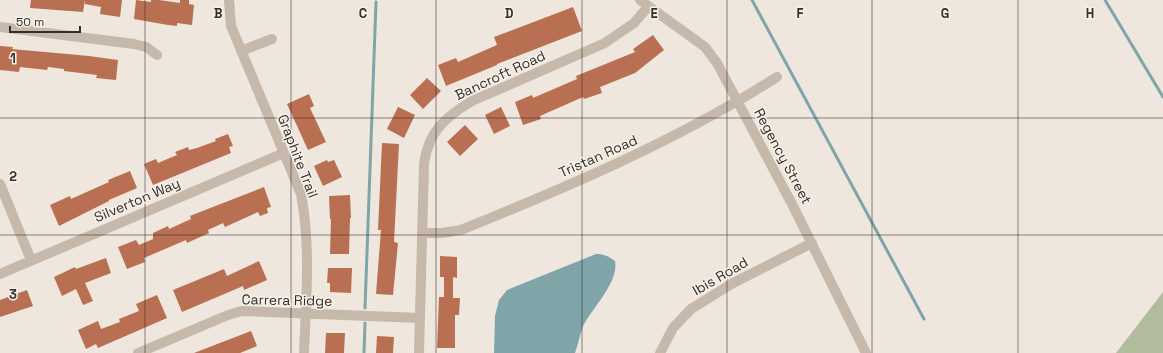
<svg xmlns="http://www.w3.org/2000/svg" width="1163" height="353" font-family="'Space Grotesk',sans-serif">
	<rect width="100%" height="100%" fill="#efe7dd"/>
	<path fill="#b1bc9e" d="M1163 292V353H1116Z"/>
	<path fill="#7fa5a9" d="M596 254C604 254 608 256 615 261 619 282 593 307 583 326 580 335 578 344 575 353H494L495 316 499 300 507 290Z"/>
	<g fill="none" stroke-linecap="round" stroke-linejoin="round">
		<path stroke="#7fa5a9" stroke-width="3" d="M752 0 924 319
			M1105 0 1163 97
			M365 308 376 2
			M364 353 365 323"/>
	</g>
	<path fill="#b86f52" d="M31 0H85L83 12 30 8Z
		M85 0H122L120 17 100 14 101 7 85 4Z
		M136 0 151 2V0H159L180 3V0H189V4L194 5 192 25 177 23V26L168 25 134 19Z
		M573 7 582 31 497 64V65L446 86 438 65 456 58 458 62 497 45 494 37Z
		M653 35 664 50 635 73 600 87 602 93 584 99 583 97 540 116 541 119 523 125 515 102 532 95 533 98 577 79 576 76 635 52 633 49Z
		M0 46 13 47 12 49 89 56 118 60 116 80 96 78 97 75 64 71V69L48 67 47 70 20 67 19 72 0 70Z
		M427 78 441 91 423 109 410 95Z
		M309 94 314 106 310 108 326 142 308 150 287 104Z
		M398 107 415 115 404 138 387 129Z
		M501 107 510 126 494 134 485 115Z
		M465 125 478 139 460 156 447 142Z
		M228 134 233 146 229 147 231 153 153 185 144 164 156 159 158 163 177 155 175 152 188 147 189 150 197 148 216 141 215 139Z
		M382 143 399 144 394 242 398 243 393 295 376 294 381 230H378Z
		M327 160 328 162 334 160 342 177 323 186 314 166Z
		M130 171 137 188 109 200V201L59 226 50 205 70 196 71 199 109 182 108 180Z
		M264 187 271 207 267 208 268 213 260 216 258 212 225 227 223 223 208 230 209 233 187 243 186 240 144 258 145 262 127 269 118 247 136 240 139 245 153 239V233L168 226 169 229 191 219 190 216 200 212Z
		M350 195 351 218H350L349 254H330L331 219H330L329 196Z
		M440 256 457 257V278L453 277V298H460L459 315H455V348H437L439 297H444V277H440Z
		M106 258 111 273 85 283 93 301 83 305 76 289 62 296 54 277 75 267 76 269Z
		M259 261 267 280 244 290 243 286 182 312 173 290 224 269 227 276Z
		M328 268H352L351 293 330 292V283H327Z
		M27 290 33 306 0 317V300Z
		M157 295 167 318 98 348 96 344 86 349 78 330 98 321 101 329 120 322 119 319 139 311 136 304Z
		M251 331 257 346 240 353H194Z
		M326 333H345L344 353H325Z
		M377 336 394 337 393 353H376Z"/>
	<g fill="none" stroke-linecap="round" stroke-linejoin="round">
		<path stroke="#c6b8aa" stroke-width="10" d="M229 0 231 26 301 194C311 246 306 301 304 353
			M640 0 705 47 717 63 793 206 866 353
			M0 27 134 44 146 47 157 55
			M241 51 272 39
			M0 184 31 260
			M422 233H442L461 230C570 186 678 140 777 77
			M0 274 284 153
			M138 353 228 315 242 311 420 318
			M419 353 424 164C428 132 445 117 472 101L605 43 634 23 648 7
			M660 353 673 328 691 309 733 283 812 243"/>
	</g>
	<path fill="none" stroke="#342d29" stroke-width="1" stroke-opacity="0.55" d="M145 0V353M291 0V353M436 0V353M582 0V353M727 0V353M872 0V353M1018 0V353M0 118H1163M0 235H1163"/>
	<g text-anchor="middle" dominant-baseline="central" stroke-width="3" stroke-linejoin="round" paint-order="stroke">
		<g font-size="14" fill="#342d29" stroke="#f7f1e9">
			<text transform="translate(500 75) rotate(-25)">Bancroft Road</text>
			<text transform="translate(298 156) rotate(69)">Graphite Trail</text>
			<text transform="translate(598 156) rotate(-24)">Tristan Road</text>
			<text transform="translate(783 156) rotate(62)">Regency Street</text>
			<text transform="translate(137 200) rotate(-23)">Silverton Way</text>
			<text transform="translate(720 276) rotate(-30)">Ibis Road</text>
			<text transform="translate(287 300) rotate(1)">Carrera Ridge</text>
		</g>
	</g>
	<g font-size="13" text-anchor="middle" font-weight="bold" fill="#342d29" stroke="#f7f1e9" stroke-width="3" stroke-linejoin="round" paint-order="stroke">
		<text x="218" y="18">B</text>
		<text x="363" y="18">C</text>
		<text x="509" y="18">D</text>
		<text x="654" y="18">E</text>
		<text x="800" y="18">F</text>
		<text x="945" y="18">G</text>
		<text x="1090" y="18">H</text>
		<text x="13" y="63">1</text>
		<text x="13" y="181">2</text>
		<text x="13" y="299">3</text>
	</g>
	<path d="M10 26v6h70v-6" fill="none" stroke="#342d29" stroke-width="2"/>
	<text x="16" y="26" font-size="12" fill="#342d29" stroke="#f7f1e9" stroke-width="3" paint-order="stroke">50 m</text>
</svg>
